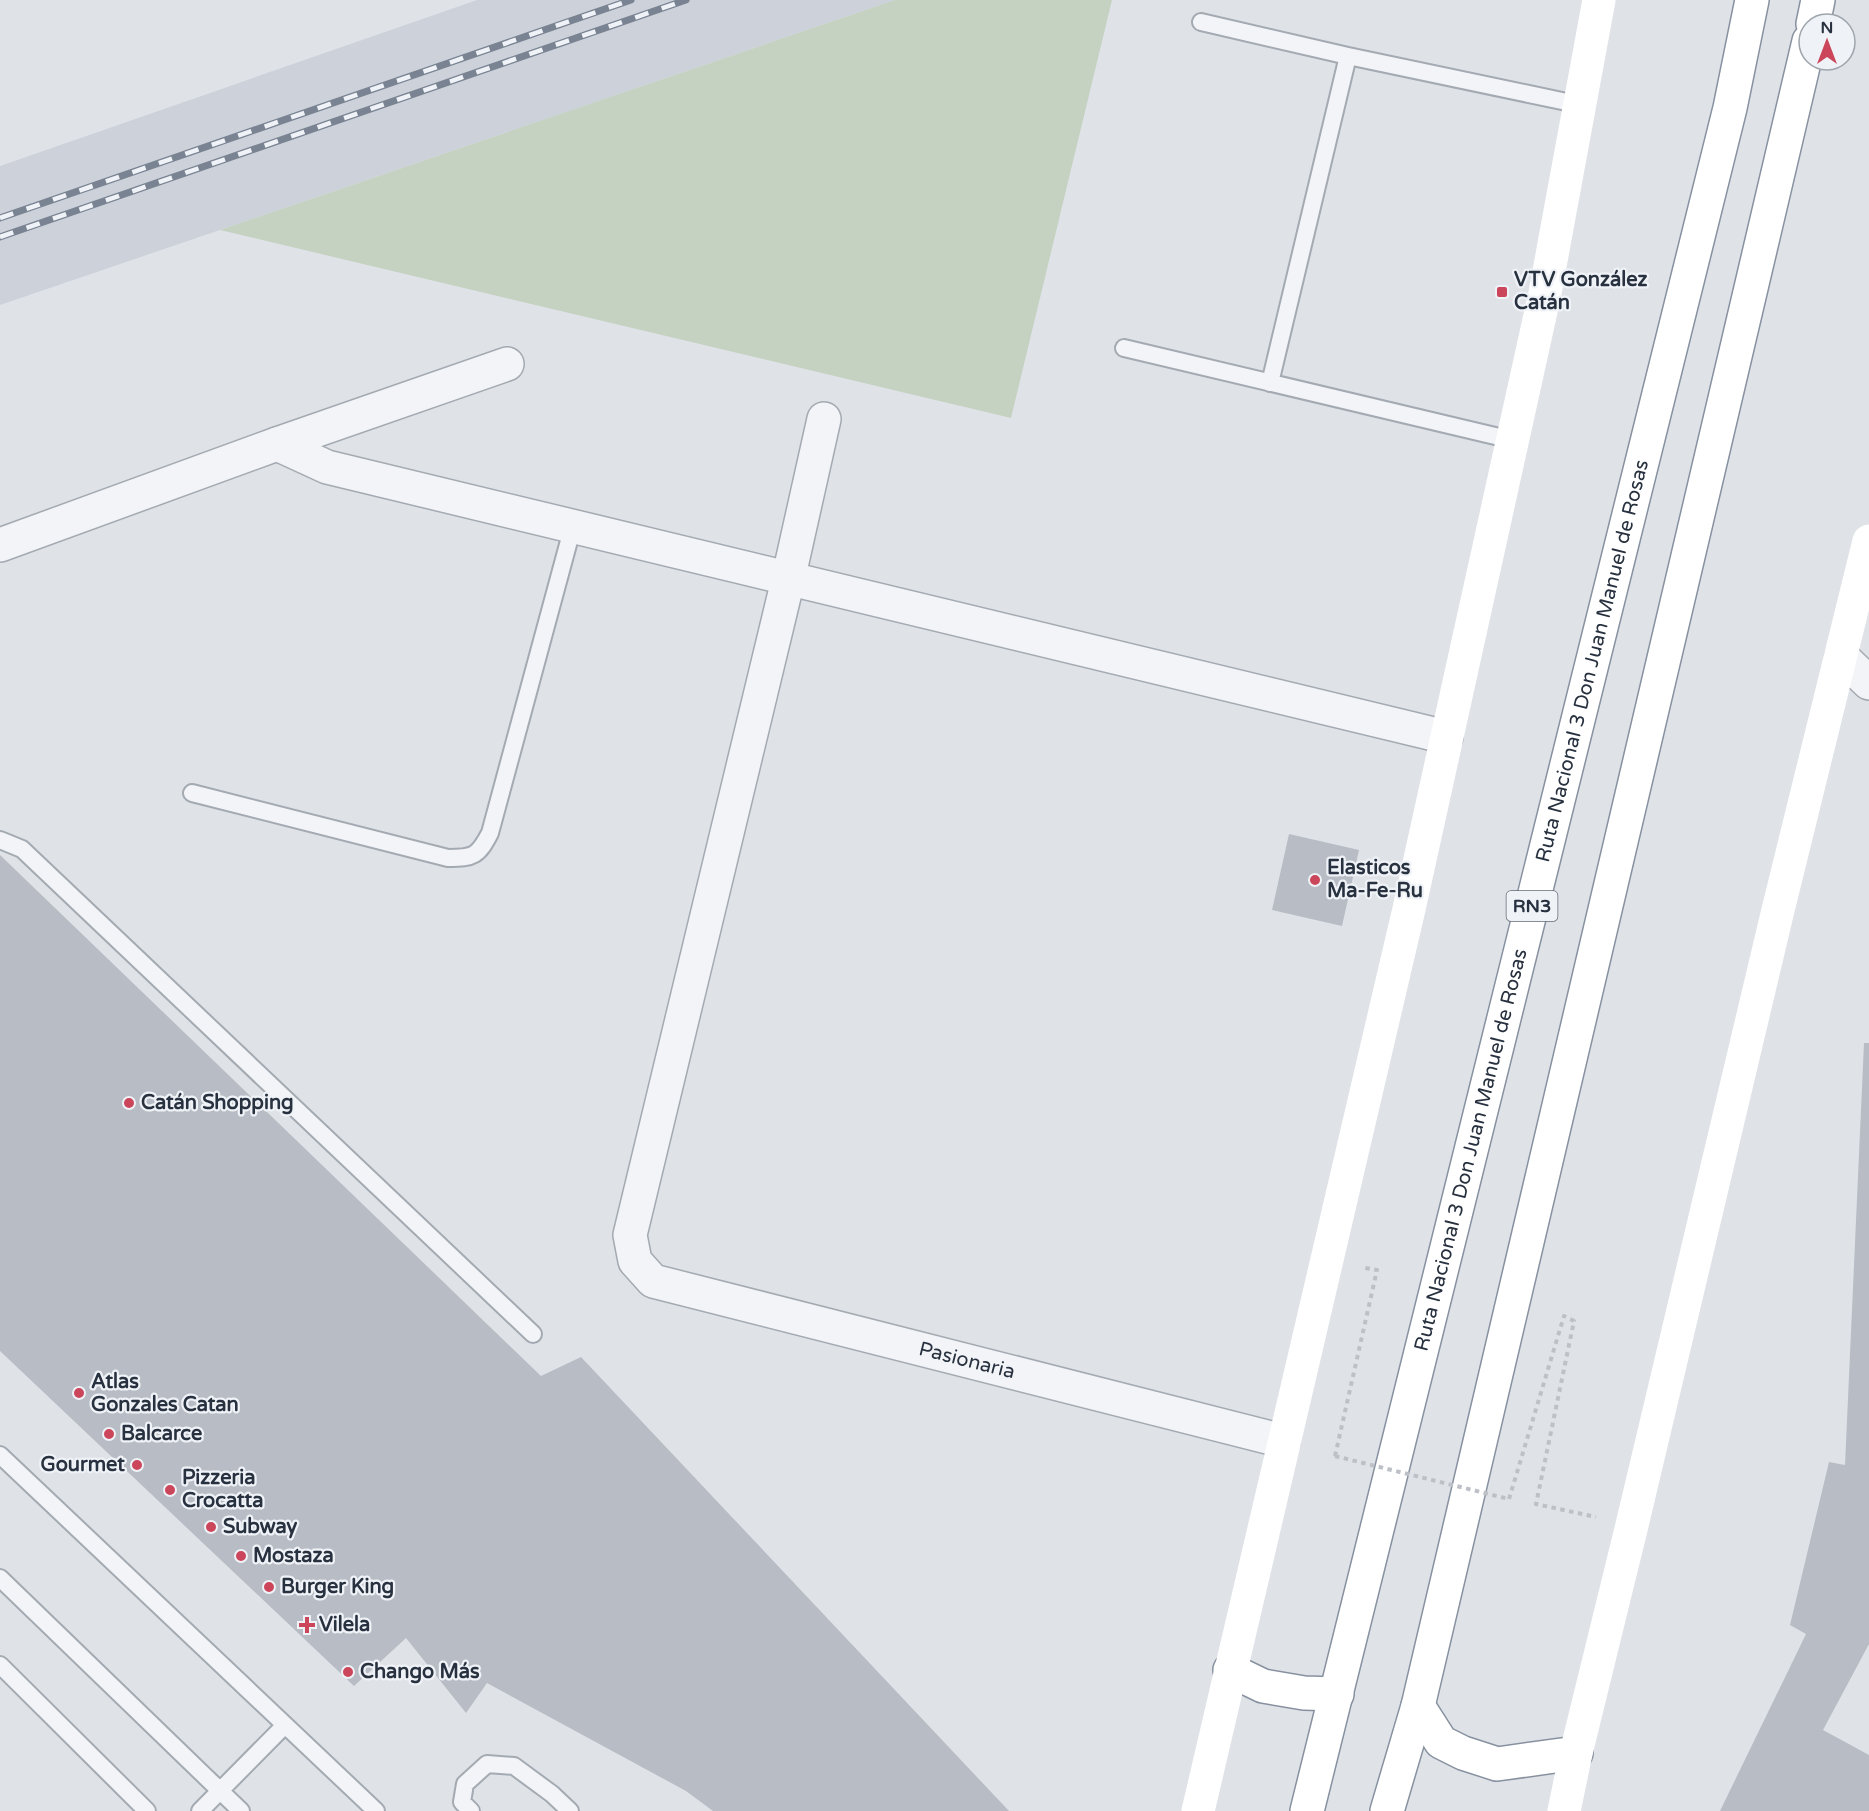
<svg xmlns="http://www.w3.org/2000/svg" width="1869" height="1811" font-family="'Varela Round',sans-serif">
	<rect width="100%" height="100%" fill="#dfe3e8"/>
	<path fill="#cdd2da" d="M477 0H895L0 305V166Z"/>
	<path fill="#c5d2c1" d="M895 0H1112L1011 418 220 230Z"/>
	<path fill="#b7bcc5" d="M1289 834 1359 850 1342 926 1272 910Z
		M0 855 541 1376 581 1357 1009 1811H713L686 1791 487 1683 466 1713 406 1638 354 1686 0 1351Z
		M1864 1043H1869V1644L1823 1730 1869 1755V1811H1720L1806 1634 1790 1625 1829 1462 1845 1465Z"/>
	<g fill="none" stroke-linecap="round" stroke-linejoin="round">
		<defs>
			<path id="lane" d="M1201 22 1348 56 1581 105
				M1124 348 1512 440
				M1270 383 1348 56
				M192 793 448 858C474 858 478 856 490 833L573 526
				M0 840 22 849 533 1334
				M0 1455 376 1811
				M0 1578 241 1811
				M0 1665 147 1811
				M200 1811 285 1725
				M471 1811 462 1802 465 1784 487 1764 514 1766 552 1794 570 1811"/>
			<g id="street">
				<path id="s1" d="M824 419 788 580 630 1235 635 1261 653 1281 1283 1441"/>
				<path d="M277 444 327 467 1446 737"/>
				<path d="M0 545 277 444 507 364"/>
				<path d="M1842 657 1869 683"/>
			</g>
			<g id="highway">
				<path d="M1813 24 1818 0"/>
				<path d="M1230 1670 1263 1686 1304 1693 1337 1694"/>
				<path d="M1418 1706 1441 1742 1463 1753 1497 1764 1576 1753"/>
				<path id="s2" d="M1307 1811 1730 108 1752 0"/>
				<path d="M1387 1811 1418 1706 1809 41"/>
			</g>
		</defs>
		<use href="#lane" stroke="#a4aab2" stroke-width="20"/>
		<use href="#street" stroke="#a4aab2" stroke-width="36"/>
		<use href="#highway" stroke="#87919f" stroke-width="36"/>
		<path stroke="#bdc1c7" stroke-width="4" stroke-dasharray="4.5 4.5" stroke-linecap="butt" d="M1335 1456 1377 1270 1365 1268 1364 1271
			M1509 1499 1564 1316 1574 1321 1536 1504 1596 1517"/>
		<use href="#lane" stroke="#f2f4f7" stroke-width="16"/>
		<use href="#street" stroke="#f2f4f7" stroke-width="33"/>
		<path stroke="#fff" stroke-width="33" d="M1198 1811 1409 909 1545 293 1599 0
			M1564 1811 1576 1753 1632 1525 1778 910 1869 541"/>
		<use href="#highway" stroke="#fff" stroke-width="33"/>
		<defs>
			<path id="rail" d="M0 218 631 0
				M0 237 686 0"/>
		</defs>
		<use href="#rail" stroke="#798392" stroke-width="7"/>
		<use href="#rail" stroke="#eff2f6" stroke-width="4.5" stroke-dasharray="14" stroke-linecap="butt"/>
		<path stroke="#bdc1c7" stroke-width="4" stroke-dasharray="4.5 4.5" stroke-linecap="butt" d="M1335 1456 1509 1499"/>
	</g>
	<g fill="#cb465b" stroke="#eff2f6" stroke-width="2">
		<rect x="1496" y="286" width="12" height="12" rx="3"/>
		<circle cx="1315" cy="880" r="6"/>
		<circle cx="129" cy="1103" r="6"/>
		<circle cx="79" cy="1393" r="6"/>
		<circle cx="109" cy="1434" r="6"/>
		<circle cx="137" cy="1465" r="6"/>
		<circle cx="170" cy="1490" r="6"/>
		<circle cx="211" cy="1527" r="6"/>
		<circle cx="241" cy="1556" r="6"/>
		<circle cx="269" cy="1587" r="6"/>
		<path d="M304 1616h6v6h6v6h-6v6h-6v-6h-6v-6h6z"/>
		<circle cx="348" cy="1672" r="6"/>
	</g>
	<g text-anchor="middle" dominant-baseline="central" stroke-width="4.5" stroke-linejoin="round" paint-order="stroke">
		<rect fill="#eff2f6" stroke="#646b76" stroke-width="1.5" x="1506.5" y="891" width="51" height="30" rx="4.5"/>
		<g font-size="18" font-weight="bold" fill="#28313f">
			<text x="1532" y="906">RN3</text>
		</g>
		<g font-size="20" font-weight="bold" fill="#28313f" stroke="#eff2f6" text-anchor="start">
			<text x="1514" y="280">VTV González<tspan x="1514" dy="23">Catán</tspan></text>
			<text x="1327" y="868">Elasticos<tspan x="1327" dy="23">Ma-Fe-Ru</tspan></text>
			<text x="141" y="1103">Catán Shopping</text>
			<text x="91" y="1382">Atlas<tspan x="91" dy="23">Gonzales Catan</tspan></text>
			<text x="121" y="1434">Balcarce</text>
			<text x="125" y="1465" text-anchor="end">Gourmet</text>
			<text x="182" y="1478">Pizzeria<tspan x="182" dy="23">Crocatta</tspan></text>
			<text x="223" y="1527">Subway</text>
			<text x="253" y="1556">Mostaza</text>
			<text x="281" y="1587">Burger King</text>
			<text x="319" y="1625">Vilela</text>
			<text x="360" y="1672">Chango Más</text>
		</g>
		<g font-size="20" fill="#28313f" stroke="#eff2f6">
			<text stroke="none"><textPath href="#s2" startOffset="1185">Ruta Nacional 3 Don Juan Manuel de Rosas</textPath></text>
			<text stroke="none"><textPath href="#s2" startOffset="681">Ruta Nacional 3 Don Juan Manuel de Rosas</textPath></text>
			<text stroke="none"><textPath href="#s1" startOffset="1216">Pasionaria</textPath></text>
		</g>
	</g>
	<g transform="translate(1827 42)"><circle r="28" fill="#eff2f6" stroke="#9fa5ad" stroke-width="1.5"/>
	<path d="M0-4.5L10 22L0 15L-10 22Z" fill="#cb465b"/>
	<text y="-9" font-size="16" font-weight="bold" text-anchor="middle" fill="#28313f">N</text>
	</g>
</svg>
